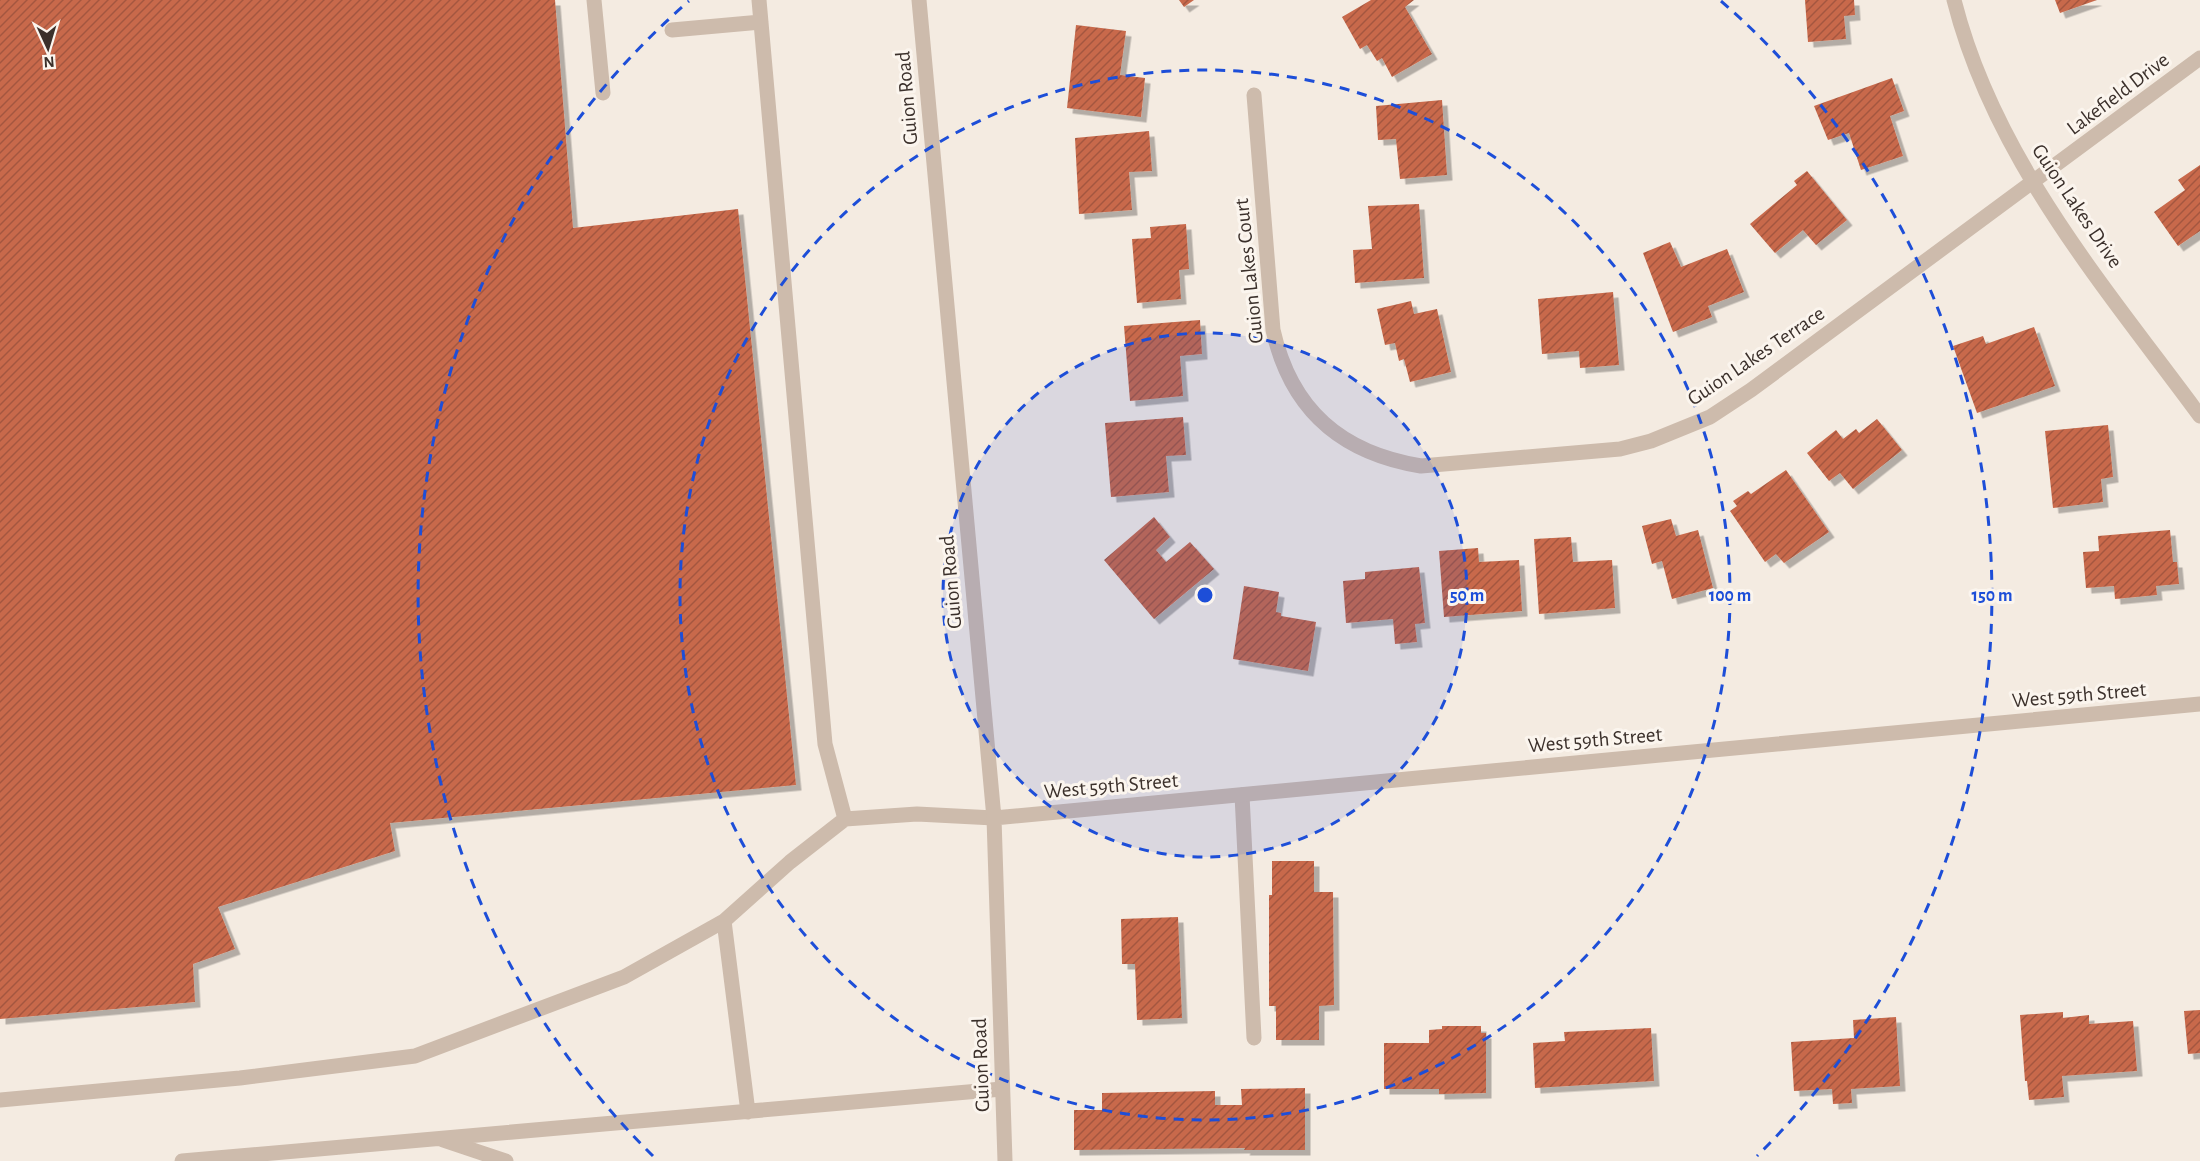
<svg xmlns="http://www.w3.org/2000/svg" width="2200" height="1161" font-family="'Alegreya Sans',sans-serif">
	<defs>
		<pattern id="building-hatch" width="6" height="6" patternUnits="userSpaceOnUse" patternTransform="scale(1.5)"><rect width="6" height="6" fill="#c8694b"/><path d="M-1 1l2-2M0 6l6-6M5 7l2-2" fill="none" stroke="#a4573f"/></pattern>
		<filter id="shadow"><feDropShadow dx="5.5" dy="5.5" stdDeviation="0" flood-color="#0004"/></filter>
	</defs>
	<rect width="100%" height="100%" fill="#f4ebe1"/>
	<path fill="url(#building-hatch)" filter="url(#shadow)" d="M0 0H555L573 228 738 209 796 785 390 823 395 851 218 907 235 949 193 964 195 1002 0 1019Z
		M1179 0H1194L1184 7Z
		M1371 0H1414L1405 7 1432 54 1392 77 1382 58 1377 61 1367 45 1360 49 1342 17Z
		M1805 0H1854L1855 15 1844 16 1846 39 1808 42Z
		M2055 0H2097L2060 13Z
		M1076 25 1126 31 1120 75 1145 78 1141 117 1067 108Z
		M1892 78 1904 111 1890 116 1903 156 1861 170 1849 133 1828 140 1814 106Z
		M1442 100 1447 175 1400 179 1396 139 1378 140 1376 106Z
		M1149 131 1152 171 1129 172 1132 210 1079 214 1075 138Z
		M2200 165V231L2178 246 2154 212 2185 190 2178 180Z
		M1807 171 1847 220 1816 245 1803 230 1775 253 1750 224 1797 185 1794 181Z
		M1419 204 1424 278 1355 283 1353 250 1372 249 1368 206Z
		M1186 224 1189 269 1179 270 1181 299 1137 303 1132 239 1151 238 1150 227Z
		M1670 242 1681 267 1727 249 1744 292 1708 306 1712 317 1673 332 1643 253Z
		M1613 292 1619 365 1580 368 1579 351 1542 354 1538 299Z
		M1411 301 1414 314 1437 309 1451 372 1410 382 1404 359 1399 361 1395 343 1385 345 1377 309Z
		M1200 320 1202 354 1180 356 1183 396 1130 401 1124 326Z
		M2034 327 2055 386 1977 413 1953 346 1983 336 1986 344Z
		M1183 417 1186 455 1166 456 1169 492 1111 497 1105 423Z
		M1877 419 1902 450 1853 489 1840 473 1829 481 1807 453 1836 430 1843 439 1856 429 1859 433Z
		M2108 425 2113 477 2101 479 2103 502 2053 508 2045 431Z
		M1786 470 1829 532 1784 563 1776 554 1765 562 1730 511 1737 506 1733 501 1748 491 1751 494Z
		M1154 517 1170 537 1156 550 1166 562 1190 542 1214 569 1154 619 1104 560Z
		M1671 519 1676 536 1698 530 1713 588 1672 599 1662 561 1652 564 1642 526Z
		M2170 530 2173 562H2177L2179 584 2156 586 2157 595 2115 599 2114 586 2086 588 2083 552 2099 551 2098 536Z
		M1571 537 1573 562 1612 560 1615 608 1539 614 1534 539Z
		M1478 548 1479 562 1519 560 1522 611 1444 617 1439 551Z
		M1419 567 1425 623 1415 624 1417 642 1395 644 1393 619 1346 623 1343 581 1365 579V572Z
		M1244 586 1279 592 1276 612 1281 613V616L1316 622 1308 671 1233 659Z
		M1272 861H1314V892H1333L1334 1005 1319 1006V1040H1276V1006H1269V895H1272Z
		M1178 917 1182 1018 1137 1020 1135 964H1122L1121 919Z
		M2200 1010V1053L2188 1054 2184 1011Z
		M2063 1012V1018L2089 1015V1024L2133 1021 2137 1071 2062 1076 2064 1097 2029 1100 2027 1081H2025L2020 1015Z
		M1896 1017 1900 1086 1851 1089 1852 1103 1833 1104 1832 1089 1794 1091 1791 1042 1854 1038 1853 1020Z
		M1442 1026H1481V1033H1486V1093L1439 1094V1089H1384V1043H1429V1030L1442 1029Z
		M1651 1028 1654 1081 1535 1088 1533 1043 1565 1041 1564 1032Z
		M1305 1088V1150H1244L1245 1148 1074 1150V1110H1102V1093L1215 1091V1105H1242L1241 1089Z"/>
	<g fill="none" stroke-linecap="round" stroke-linejoin="round">
		<path stroke="#cdbbac" stroke-width="15" d="M594 0 603 93
			M759 0 825 744 845 819
			M672 30 761 22
			M724 921 748 1112
			M0 1100 240 1078 415 1056 624 977 724 921 790 862 845 819 917 814 994 818
			M443 1140 506 1161
			M182 1161 1002 1089"/>
		<path stroke="#cdbbac" stroke-width="15" d="M1954 0C1994 159 2105 287 2200 416
			M1254 95 1273 330C1291 410 1341 453 1421 466L1620 449 1651 441 1710 417 1751 390 2200 58
			M1242 795 1254 1038"/>
		<path stroke="#cdbbac" stroke-width="15" d="M919 0 994 818 1005 1161
			M994 818 2200 704"/>
	</g>
	<circle cx="1205" cy="595" r="262" fill="#1d4ed8" fill-opacity=".12"/>
	<g fill="none" stroke="#1d4ed8" stroke-width="3" stroke-dasharray="10 8">
		<circle cx="1205" cy="595" r="262"/>
		<circle cx="1205" cy="595" r="525"/>
		<path d="M653 1156A787 787 0 0 1 689 1M1721 1A787 787 0 0 1 1757 1156"/>
	</g>
	<g text-anchor="middle" dominant-baseline="central" stroke-width="6" stroke-linejoin="round" paint-order="stroke">
		<g font-size="21" fill="#3b302b" stroke="#fbf5ee">
			<text transform="translate(2118 94) rotate(-37)">Lakefield Drive</text>
			<text transform="translate(907 98) rotate(-95)">Guion Road</text>
			<text transform="translate(2077 206) rotate(56)">Guion Lakes Drive</text>
			<text transform="translate(1249 271) rotate(-96)">Guion Lakes Court</text>
			<text transform="translate(1756 356) rotate(-34)">Guion Lakes Terrace</text>
			<text transform="translate(951 582) rotate(-95)">Guion Road</text>
			<text transform="translate(2079 695) rotate(-5)">West 59th Street</text>
			<text transform="translate(1595 740) rotate(-5)">West 59th Street</text>
			<text transform="translate(1111 786) rotate(-5)">West 59th Street</text>
			<text transform="translate(981 1065) rotate(-92)">Guion Road</text>
		</g>
	</g>
	<circle cx="1205" cy="595" r="9" fill="#1d4ed8" stroke="#fbf5ee" stroke-width="3"/>
	<g font-size="18" text-anchor="middle" font-weight="bold" fill="#1d4ed8" stroke="#fbf5ee" stroke-width="6" stroke-linejoin="round" paint-order="stroke">
		<text x="1467" y="601">50 m</text>
		<text x="1730" y="601">100 m</text>
		<text x="1992" y="601">150 m</text>
	</g>
	<g transform="translate(48 48) rotate(176)" stroke="#fbf5ee" stroke-width="4.5" paint-order="stroke">
	<path d="M0-4.5L10 22L0 15L-10 22Z" fill="#3b302b"/>
	<text y="-9" font-size="16" font-weight="bold" text-anchor="middle" fill="#3b302b">N</text>
	</g>
</svg>
